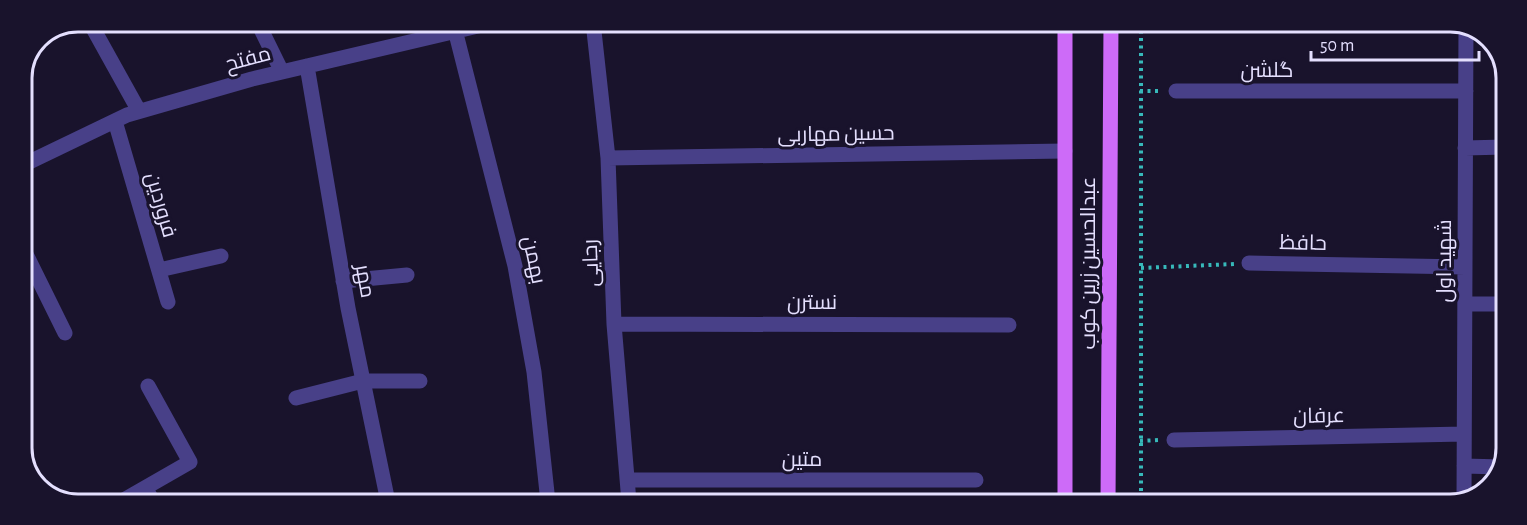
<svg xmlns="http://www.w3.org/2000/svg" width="1527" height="525" font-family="'Alegreya Sans',Cairo,sans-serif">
	<rect width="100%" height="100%" fill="#19132c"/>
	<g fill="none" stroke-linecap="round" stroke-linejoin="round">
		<path stroke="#37b9ba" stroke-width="4" stroke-dasharray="3 4.5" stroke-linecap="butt" d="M1141 23V503
			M1140 91H1160
			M1141 268 1234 264
			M1140 441 1159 440"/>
		<path stroke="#484088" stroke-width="15" d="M89 21 139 111
			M257 21 282 72
			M453 22 515 266 534 372 548 502
			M593 22 608 158 614 324 629 502
			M307 66 348 308 388 502
			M1176 91H1466
			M115 121 168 302
			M1465 148 1505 147
			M608 158 1065 151
			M21 166 127 115 252 79 495 22
			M21 244 65 333
			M1249 263 1465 267
			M159 270 221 256
			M343 281 407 275
			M1465 304H1504
			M614 324 1009 325
			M296 398 363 381H420
			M1174 440 1464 434
			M1464 466 1502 467
			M628 480H976
			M145 488 153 501
			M1464 499 1466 24
			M122 501 190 462 148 386"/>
		<path stroke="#cd6bf8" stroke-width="15" d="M1065 503V23
			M1108 503 1111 23"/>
	</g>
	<g text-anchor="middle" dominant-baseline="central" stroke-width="6" stroke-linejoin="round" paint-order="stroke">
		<g font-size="21" fill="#e4dffe" stroke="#19132c">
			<text transform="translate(248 59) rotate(-15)">مفتح</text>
			<text x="1267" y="70">گلشن</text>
			<text transform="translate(836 134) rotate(-1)">حسین مهاربی</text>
			<text transform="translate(161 205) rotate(74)">فروردین</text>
			<text transform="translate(1303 243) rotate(1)">حافظ</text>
			<text transform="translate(534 260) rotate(78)">بهمن</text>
			<text transform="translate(1444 261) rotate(-90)">شهید اول</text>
			<text transform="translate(591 263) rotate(-92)">رجایی</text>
			<text transform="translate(1088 263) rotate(-90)">عبدالحسین زرین کوب</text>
			<text transform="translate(365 281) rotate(80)">مهر</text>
			<text x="812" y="302">نسترن</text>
			<text transform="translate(1319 416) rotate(-1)">عرفان</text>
			<text x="802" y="459">متین</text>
		</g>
	</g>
	<path d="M0 0H1527V525H0ZM78 32H1450A46 46 0 0 1 1496 78V448A46 46 0 0 1 1450 494H78A46 46 0 0 1 32 448V78A46 46 0 0 1 78 32Z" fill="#19132c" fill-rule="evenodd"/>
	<path fill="none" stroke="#e4dffe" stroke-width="3" d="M78 32H1450A46 46 0 0 1 1496 78V448A46 46 0 0 1 1450 494H78A46 46 0 0 1 32 448V78A46 46 0 0 1 78 32Z"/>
	<path d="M1311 51v9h168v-9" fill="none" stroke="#e4dffe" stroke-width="3"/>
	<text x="1320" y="51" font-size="18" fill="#e4dffe" stroke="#19132c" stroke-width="4.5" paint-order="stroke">50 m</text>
</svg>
